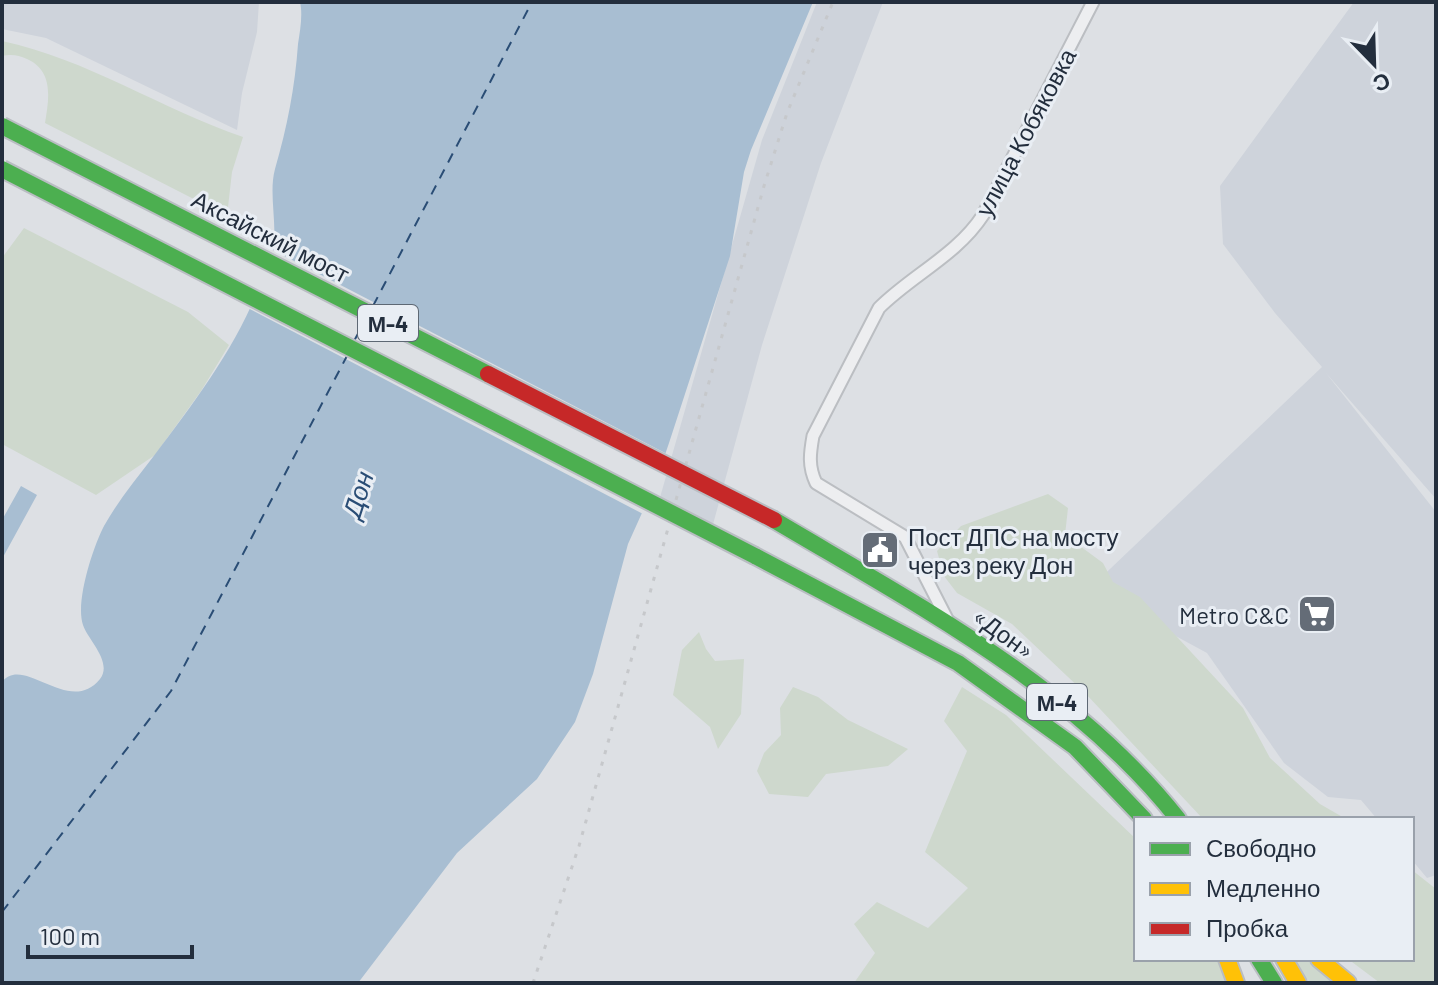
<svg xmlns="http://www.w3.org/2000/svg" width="1438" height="985" font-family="Barlow,sans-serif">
	<rect width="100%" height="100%" fill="#dde0e4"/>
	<path fill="#ced3db" d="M2 2H259L257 32 242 93 237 130 46 38 2 29Z
		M817 2H883L821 163 762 345 712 528 659 501 762 140Z
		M1354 2H1436V499L1326 373 1436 512V875L1427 878 1412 860V819H1377L1361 800 1328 797 1284 763 1207 653 1089 589 1322 367 1275 313 1223 244 1220 186Z"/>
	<path fill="#ced8cd" d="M2 41C87 59 161 109 243 137L232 172 227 216 45 123C49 99 54 71 27 59 18 55 12 54 2 56Z
		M24 228 188 312 229 345 201 391 155 455 96 495 2 444V258Z
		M1048 494 1068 508 1065 535 1103 563 1113 582 1140 597 1243 708 1270 758 1320 804 1346 819H1203L1086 694 1012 624 957 593 944 576 937 551 961 526Z
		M699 632 706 649 715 661 744 659 741 714 718 749 710 727 673 695 682 650Z
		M793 687 818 697 848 720 908 749 888 766 826 774 808 797 769 794 757 771 764 753 781 735 780 708Z
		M962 687 1006 715 1136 839V959H1219L1231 983H854L875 953 854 924 877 902 928 928 968 888 925 852 967 751 944 721Z
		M1412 870 1436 889V983H1380L1348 959H1412Z
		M1293 959H1310L1339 983H1310Z"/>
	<path fill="#a8bed2" d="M300 2H813L751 150 744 172 730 256 669 443 655 484 628 544 593 674 575 722 537 779 457 853 358 983H2V682C24 654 69 717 100 679 113 662 88 640 83 625 75 602 93 547 104 526 118 501 136 479 153 457 194 403 238 345 261 282 266 269 273 255 274 241 276 218 269 191 275 169 287 128 295 87 298 44 300 31 303 15 300 2Z
		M21 486 37 495 2 559V520Z"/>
	<path fill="#dde0e4" d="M269 248 669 455 645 515 246 307Z"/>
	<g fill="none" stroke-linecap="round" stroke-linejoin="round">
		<path stroke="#2a4d75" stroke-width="2" stroke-dasharray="10 8" stroke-linecap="butt" d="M373 306 532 2
			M354 341 366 319
			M2 912 171 691 348 354"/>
		<defs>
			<path id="street" d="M949 623 905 537 816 483C808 466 810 453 813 436L879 308C912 275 957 255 983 215L1093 2"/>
			<path id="fast" d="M774 520C917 605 1073 686 1178 819
				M755 556 958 663 1075 747 1144 819
				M1259 959 1274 983"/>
			<path id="slow" d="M1227 959 1236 983
				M1284 959 1298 983
				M1319 959 1348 983"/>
		</defs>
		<use href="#street" stroke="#bbbec2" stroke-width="15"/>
		<use href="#fast" stroke="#b9bdc2" stroke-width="20"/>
		<use href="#slow" stroke="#b9bdc2" stroke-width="20"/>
		<use href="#street" stroke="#edeef0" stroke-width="11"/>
		<use href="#fast" stroke="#4caf50" stroke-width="16"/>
		<use href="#slow" stroke="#ffc107" stroke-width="16"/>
		<path stroke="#c6c8cb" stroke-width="3" stroke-dasharray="4 8" stroke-linecap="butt" d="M533 983 579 846 764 186 787 113 833 2"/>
		<defs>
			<path id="fast-bridge" d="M2 126 488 374
				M2 169 755 556"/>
			<path id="jam-bridge" d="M488 374 774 520"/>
		</defs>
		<use href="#fast-bridge" stroke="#b9bdc2" stroke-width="20" stroke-linecap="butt"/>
		<use href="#jam-bridge" stroke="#b9bdc2" stroke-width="20" stroke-linecap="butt"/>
		<use href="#fast-bridge" stroke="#4caf50" stroke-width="16"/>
		<use href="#jam-bridge" stroke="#c62828" stroke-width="16"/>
	</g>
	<defs>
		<symbol id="civic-square" viewBox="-11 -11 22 22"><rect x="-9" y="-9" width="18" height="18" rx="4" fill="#646c77" stroke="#e9eef4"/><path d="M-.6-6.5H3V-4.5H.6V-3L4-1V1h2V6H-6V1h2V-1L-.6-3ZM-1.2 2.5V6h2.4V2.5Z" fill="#fff"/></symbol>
		<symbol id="supermarket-square" viewBox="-11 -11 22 22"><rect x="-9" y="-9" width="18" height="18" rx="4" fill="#646c77" stroke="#e9eef4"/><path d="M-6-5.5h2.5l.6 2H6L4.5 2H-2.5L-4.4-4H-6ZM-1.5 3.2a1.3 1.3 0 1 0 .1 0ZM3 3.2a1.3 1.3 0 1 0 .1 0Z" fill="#fff"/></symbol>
	</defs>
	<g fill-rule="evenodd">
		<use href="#civic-square" x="858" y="528" width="44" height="44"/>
		<use href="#supermarket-square" x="1295" y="592" width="44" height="44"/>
	</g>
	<g text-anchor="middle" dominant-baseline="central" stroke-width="6" stroke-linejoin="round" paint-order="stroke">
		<g fill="#e9eef4" stroke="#5e6874" stroke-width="2">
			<rect x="358" y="305" width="60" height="36" rx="6"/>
			<rect x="1027" y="684" width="60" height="36" rx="6"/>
		</g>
		<g font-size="22" font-weight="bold" fill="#232e3d">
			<text x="388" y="323">М-4</text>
			<text x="1057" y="702">М-4</text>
		</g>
		<g font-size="24" fill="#232e3d" stroke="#e9eef4">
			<text transform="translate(1025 132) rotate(-62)">улица Кобяковка</text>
			<text transform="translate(271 236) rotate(27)">Аксайский мост</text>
			<text transform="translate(1004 633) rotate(36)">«Дон»</text>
		</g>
		<g font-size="24" fill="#232e3d" stroke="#e9eef4" text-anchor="start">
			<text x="908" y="536">Пост ДПС на мосту<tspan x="908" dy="28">через реку Дон</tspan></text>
			<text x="1289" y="614" text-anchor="end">Metro C&amp;C</text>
		</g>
		<g font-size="26" font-style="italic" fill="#2a4d75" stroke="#e9eef4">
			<text transform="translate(357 494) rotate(-72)">Дон</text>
		</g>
	</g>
	<rect width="1438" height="985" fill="none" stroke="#232e3d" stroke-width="8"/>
	<rect x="1134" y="817" width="280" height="144" fill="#e9eef4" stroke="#9aa1ab" stroke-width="2"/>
	<rect x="1150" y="843" width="40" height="12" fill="#4caf50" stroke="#9aa1ab" stroke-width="2"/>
	<text x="1206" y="857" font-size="24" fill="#232e3d">Свободно</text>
	<rect x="1150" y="883" width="40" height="12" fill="#ffc107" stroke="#9aa1ab" stroke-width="2"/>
	<text x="1206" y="897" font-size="24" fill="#232e3d">Медленно</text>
	<rect x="1150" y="923" width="40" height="12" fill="#c62828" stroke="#9aa1ab" stroke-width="2"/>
	<text x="1206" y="937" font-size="24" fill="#232e3d">Пробка</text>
	<g transform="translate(1374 64) rotate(157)" stroke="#e9eef4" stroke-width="6" paint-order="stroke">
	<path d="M0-6L14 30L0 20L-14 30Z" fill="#232e3d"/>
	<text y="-12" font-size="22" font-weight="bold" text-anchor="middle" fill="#232e3d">С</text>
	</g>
	<path d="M28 945v12h164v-12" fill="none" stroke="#232e3d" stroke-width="4"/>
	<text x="40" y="945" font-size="24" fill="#232e3d" stroke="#e9eef4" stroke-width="6" paint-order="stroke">100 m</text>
</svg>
